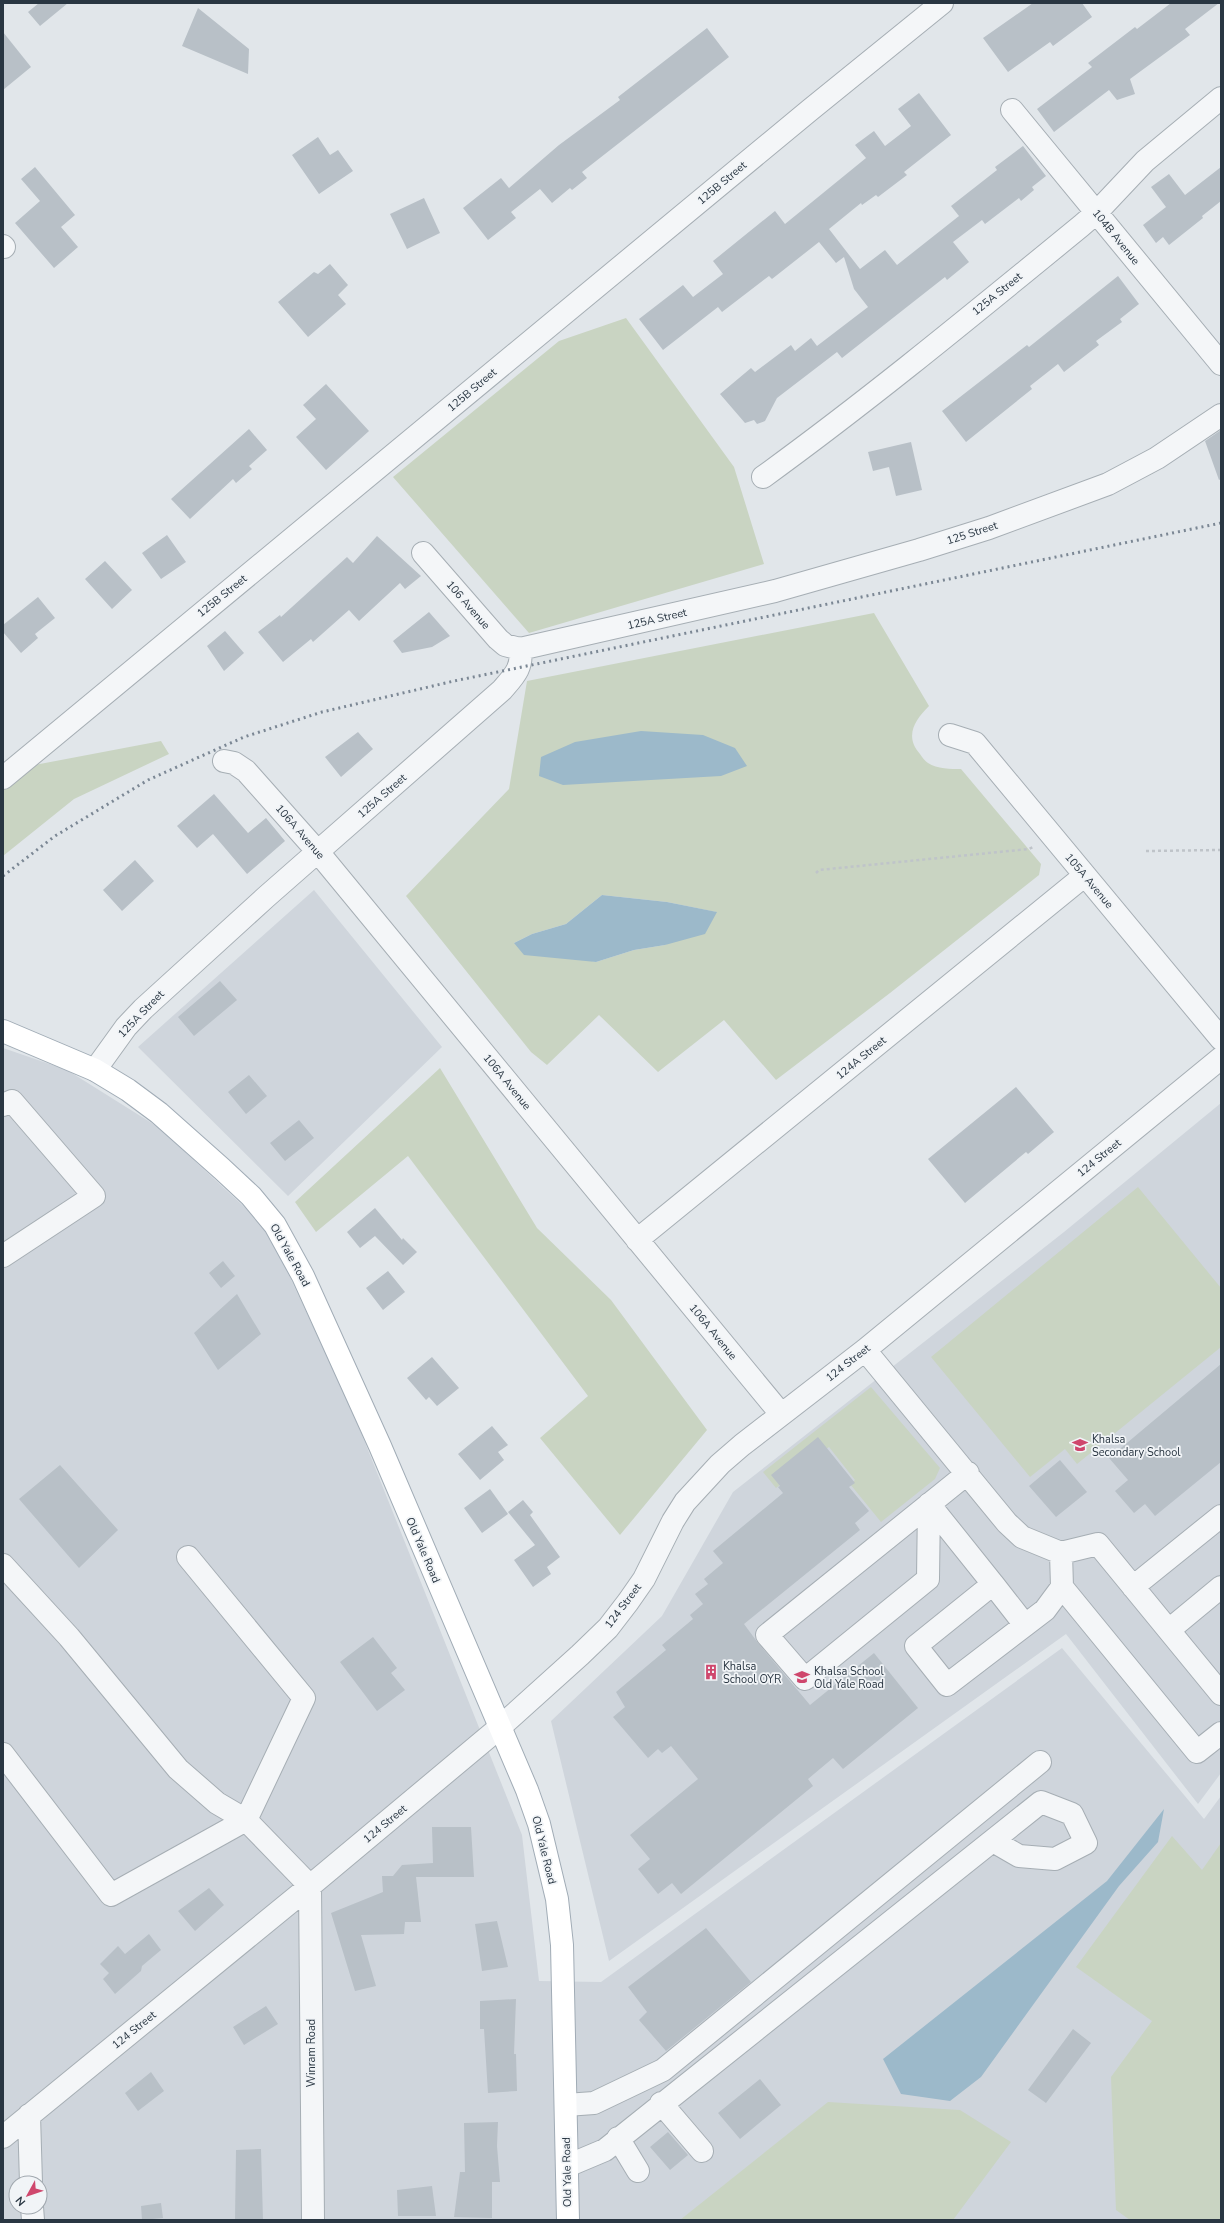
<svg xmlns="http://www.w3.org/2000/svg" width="1224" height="2223" font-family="'Nunito Sans',sans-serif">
	<rect width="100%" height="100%" fill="#e1e6ea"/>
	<path fill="#cfd5dc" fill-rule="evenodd" d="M314 890 442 1047 288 1196 138 1047Z
		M3 1048 67 1070 158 1127 267 1228 352 1410 522 1835 539 1981 601 1982 1062 1648 1204 1819 1221 1796V2220H3ZM16 2183H40V2207H16Z
		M1221 1103V1773L1198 1804 1066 1634 609 1961 551 1721 662 1616 733 1492 1064 1232Z"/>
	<path fill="#c9d4c2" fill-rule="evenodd" d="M626 318 734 467 764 564 529 633 393 477 559 341Z
		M874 613 929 706C915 720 904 736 920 754 922 757 925 761 928 763 937 769 951 769 961 769L1041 864 1039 875 890 993 776 1080 724 1020 658 1072 599 1015 547 1065 531 1052 406 896 509 789 527 681ZM602 895 667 902 716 912 665 945 634 950 596 962 514 943 532 934 566 924Z
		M161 741 169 754 74 799 3 856V786L24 767Z
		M440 1068 537 1228 611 1300 707 1430 620 1535 540 1438 588 1396 408 1156 316 1232 295 1202Z
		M1138 1187 1221 1288V1347L1077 1464 1065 1449 1030 1477 931 1357Z
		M871 1387 940 1468 935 1479 881 1522 850 1484 855 1480 829 1447 776 1488 763 1472Z
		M1172 1836 1202 1870 1221 1843V2220H1130L1116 2210 1111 2077 1152 2021 1076 1967Z
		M828 2102 960 2110 1011 2142 953 2220H680Z"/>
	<path fill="#9cb9ca" d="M641 731 703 735 735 748 747 766 721 776 563 785 539 776 541 757 575 742Z
		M602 895 667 902 717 912 705 934 665 945 634 950 596 962 524 955 514 943 532 934 566 924Z
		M1164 1809 1158 1842 1119 1886 981 2077 950 2101 901 2094 883 2059 1107 1881Z"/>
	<path fill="#b8c0c7" d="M39 3H68L40 26 28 12Z
		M1033 3H1082L1092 17 1053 46 1050 42 1008 72 983 38Z
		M1171 3H1219L1185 29 1190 35 1130 79 1135 94 1117 100 1109 90 1054 132 1037 109 1092 67 1088 63 1135 27 1137 29Z
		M198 8 249 49 248 74 182 46Z
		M707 28 729 57 582 172 587 178 572 190 570 188 552 203 540 189 511 212 516 218 488 240 463 208 501 178 509 188 559 145 620 100 618 97Z
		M3 32 31 67 3 90Z
		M919 93 951 135 904 172 907 175 878 197 876 195 862 205 861 203 829 229 860 269 885 250 897 265 959 216 951 206 997 170 995 167 1023 146 1046 176 1032 187 1034 190 1021 201 1019 198 985 224 982 220 953 242 969 262 947 280 945 277 842 358 837 352 777 398 765 421 757 424 754 420 745 423 720 394 751 368 755 372 791 345 795 351 811 338 817 346 868 307 854 289 844 257 836 263 819 242 772 279 769 276 722 312 718 307 663 350 639 319 683 285 693 297 723 274 713 261 775 211 785 224 866 158 855 145 874 131 885 146 911 126 898 109Z
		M318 137 330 155 338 150 353 171 319 194 292 155Z
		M35 167 75 215 61 227 78 247 54 268 15 223 40 201 21 179Z
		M1221 167V201L1202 216 1203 218 1169 245 1163 237 1156 243 1143 225 1166 207 1151 187 1169 174 1185 195Z
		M424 198 440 233 407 249 390 214Z
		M330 264 348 285 338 295 346 304 308 337 278 302 314 272 318 274Z
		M1118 276 1139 304 1120 319 1122 322 1096 341 1099 345 1064 372 1058 364 1030 386 1032 389 966 442 942 411 1027 345 1029 347Z
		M326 384 369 431 326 470 296 437 316 419 303 405Z
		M249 429 267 450 249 466 252 469 236 483 233 479 190 519 171 499Z
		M1221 430V479L1219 480 1205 441Z
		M911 442 922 490 896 496 889 467 873 471 868 452Z
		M167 535 186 562 161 579 142 553Z
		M377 536 421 576 405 589 400 583 359 621 349 610 313 642 311 639 283 662 258 632 280 615 281 617 347 557 353 563Z
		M105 561 132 590 112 609 85 579Z
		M38 597 55 618 35 634 38 638 21 653 3 632V625Z
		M429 612 450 636 432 647 402 653 393 641Z
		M225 631 244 653 224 671 207 646Z
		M358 732 373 749 341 777 325 757Z
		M214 794 248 833 266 818 285 841 247 874 213 834 197 848 177 826Z
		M135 860 154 881 122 911 103 890Z
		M220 981 237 1000 194 1036 178 1017Z
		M249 1075 267 1096 246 1114 228 1092Z
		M1016 1087 1054 1132 1028 1154 1026 1152 965 1203 928 1159Z
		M299 1120 314 1138 285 1161 270 1143Z
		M375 1208 402 1240 403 1238 417 1252 403 1265 375 1236 360 1248 347 1232Z
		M223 1261 235 1276 221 1288 209 1273Z
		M388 1271 405 1292 383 1310 366 1288Z
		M237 1294 261 1334 218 1370 194 1333Z
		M432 1357 459 1388 437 1406 429 1397 426 1400 407 1378Z
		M1221 1364V1462L1155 1516 1145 1504 1134 1513 1115 1491 1128 1480 1109 1458Z
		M492 1426 508 1445 498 1452 504 1460 480 1480 458 1454Z
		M818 1437 855 1483 849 1487 869 1511 855 1523 860 1530 744 1624 758 1643 810 1705 874 1653 918 1708 843 1769 833 1758 808 1779 813 1786 681 1894 672 1883 658 1894 638 1869 650 1859 630 1835 698 1779 671 1746 662 1753 658 1749 648 1758 613 1717 625 1707 616 1692 666 1650 662 1645 693 1619 690 1615 703 1604 695 1594 708 1584 704 1579 723 1563 713 1551 783 1493 778 1487 780 1486 771 1475Z
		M1060 1460 1087 1492 1056 1517 1029 1486Z
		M60 1465 118 1530 79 1568 19 1499Z
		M490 1489 508 1514 482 1533 464 1508Z
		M523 1500 533 1512 530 1515 560 1557 547 1567 551 1574 533 1587 514 1560 535 1545 508 1512Z
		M373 1637 397 1668 391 1673 405 1690 377 1711 340 1662Z
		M432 1827H471L474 1877H416L421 1922H405L404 1934 361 1935 376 1986 355 1991 331 1913 383 1892 382 1876H393L402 1865 433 1863Z
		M209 1888 224 1905 195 1931 178 1911Z
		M497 1921 508 1967 482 1971 475 1924Z
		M706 1928 751 1982 666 2051 639 2020 647 2012 628 1987Z
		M149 1934 161 1950 142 1966 141 1971 115 1994 103 1979 109 1973 100 1964 118 1946 125 1954Z
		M516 1999 514 2054H516L517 2091 488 2093 484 2029H480V2001Z
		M266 2006 278 2024 244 2045 233 2027Z
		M1073 2029 1091 2043 1046 2103 1028 2090Z
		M151 2072 164 2091 138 2111 125 2093Z
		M760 2079 781 2105 740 2139 718 2113Z
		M498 2122 497 2146 500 2182H492V2218L454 2217 460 2172H465L464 2123Z
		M668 2132 688 2155 670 2170 650 2147Z
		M261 2149 263 2220H235L236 2150Z
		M432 2186 436 2216H398L397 2190Z
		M161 2203 163 2218 142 2220 141 2206Z"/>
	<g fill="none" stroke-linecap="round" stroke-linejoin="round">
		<defs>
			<path id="minor" d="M1012 110 1221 364
				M3 246 4 247
				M763 477C872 398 977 311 1081 226L1096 213 1145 161 1221 98
				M423 553 498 639 505 645 520 649
				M950 735 975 743 1221 1039
				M224 761 234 763 246 771 318 852 781 1414
				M3 778 810 110 942 3
				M95 1070 126 1027 143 1009 266 897 502 690C514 676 523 668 520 649L775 591 919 550 989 528 1108 484 1157 458 1221 415
				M3 1105 12 1101 94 1196 3 1256
				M637 1240 1084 876
				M865 1350 1007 1523 1022 1537 1061 1553 1098 1544 1221 1694
				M929 1504 928 1579 805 1679 767 1635 968 1473
				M929 1504 993 1584 916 1646 947 1685 1045 1610 1062 1587 1061 1553
				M3 1565 69 1637 178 1769 217 1803 246 1820 304 1698 188 1557
				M993 1584 1025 1625
				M1062 1587 1197 1752 1221 1733
				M1133 1587 1221 1516
				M1169 1630 1221 1587
				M3 1754 111 1895 246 1820 310 1886 313 2220
				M661 2103 702 2151
				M566 2105 594 2103 663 2070 1040 1762
				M29 2115 31 2183
				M3 2137 310 1886 499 1728 580 1655 608 1628 628 1602 644 1579 673 1521 685 1502 720 1464 742 1445 865 1350 1221 1058
				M618 2138 638 2171
				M567 2166 605 2150 1041 1802 1072 1814 1086 1843 1055 1859 1019 1856 993 1841
				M32 2207 33 2220"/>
			<path id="major" d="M3 1031 95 1070 128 1090 159 1113 222 1169 251 1196 275 1225 303 1276 380 1446 527 1790 539 1824 557 1899 562 1945 568 2220"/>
		</defs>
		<use href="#minor" stroke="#a6aeb4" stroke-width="24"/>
		<use href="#major" stroke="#a1acb6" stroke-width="24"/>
		<path stroke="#bfc4c9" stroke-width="2.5" stroke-dasharray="3 3" stroke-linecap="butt" d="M1146 851 1221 850
			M816 873 819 870 1029 849 1035 846"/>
		<use href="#minor" stroke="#f4f6f8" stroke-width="22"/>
		<use href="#major" stroke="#fff" stroke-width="22"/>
		<path stroke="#7b8794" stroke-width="3" stroke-dasharray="2 4" stroke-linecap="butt" d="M3 876 55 836 148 780 244 737 322 712 454 681 1221 523"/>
	</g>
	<defs>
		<symbol id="school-bare" viewBox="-9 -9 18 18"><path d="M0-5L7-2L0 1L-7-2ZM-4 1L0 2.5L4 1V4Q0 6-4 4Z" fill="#cf476d" stroke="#f1f4f7" stroke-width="2.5" paint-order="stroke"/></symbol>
		<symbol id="building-bare" viewBox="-9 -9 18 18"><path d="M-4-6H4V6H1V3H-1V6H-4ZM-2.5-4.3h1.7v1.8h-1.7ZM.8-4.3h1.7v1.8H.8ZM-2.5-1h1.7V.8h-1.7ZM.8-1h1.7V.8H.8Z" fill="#cf476d" stroke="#f1f4f7" stroke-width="2.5" paint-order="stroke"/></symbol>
	</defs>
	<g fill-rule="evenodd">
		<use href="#school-bare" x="1069" y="1434" width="22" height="22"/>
		<use href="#building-bare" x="700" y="1661" width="22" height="22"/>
		<use href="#school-bare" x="791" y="1666" width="22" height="22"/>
	</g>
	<g text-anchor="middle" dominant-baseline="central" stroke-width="3.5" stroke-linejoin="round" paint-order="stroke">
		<g font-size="11" fill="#293642" stroke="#f1f4f7">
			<text transform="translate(722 183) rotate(-40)">125B Street</text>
			<text transform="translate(1116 237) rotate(51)">104B Avenue</text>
			<text transform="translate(997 294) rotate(-39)">125A Street</text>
			<text transform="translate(472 390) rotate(-40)">125B Street</text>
			<text transform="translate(972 533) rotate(-18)">125 Street</text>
			<text transform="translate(222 596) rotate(-39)">125B Street</text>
			<text transform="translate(468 605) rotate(49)">106 Avenue</text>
			<text transform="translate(657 619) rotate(-13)">125A Street</text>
			<text transform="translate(382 796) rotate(-41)">125A Street</text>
			<text transform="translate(300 832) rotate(49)">106A Avenue</text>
			<text transform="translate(1089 881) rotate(50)">105A Avenue</text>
			<text transform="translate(141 1014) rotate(-46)">125A Street</text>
			<text transform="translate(861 1058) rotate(-39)">124A Street</text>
			<text transform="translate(507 1082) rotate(51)">106A Avenue</text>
			<text transform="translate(1099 1158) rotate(-39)">124 Street</text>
			<text transform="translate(290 1255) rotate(61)">Old Yale Road</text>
			<text transform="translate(713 1332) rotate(51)">106A Avenue</text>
			<text transform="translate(848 1363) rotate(-38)">124 Street</text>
			<text transform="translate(423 1550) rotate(67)">Old Yale Road</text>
			<text transform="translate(623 1606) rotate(-53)">124 Street</text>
			<text transform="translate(385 1824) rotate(-40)">124 Street</text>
			<text transform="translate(544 1850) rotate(76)">Old Yale Road</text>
			<text transform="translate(134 2030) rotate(-39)">124 Street</text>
			<text transform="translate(311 2053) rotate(-90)">Winram Road</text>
			<text transform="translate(567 2172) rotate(-91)">Old Yale Road</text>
		</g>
		<g font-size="11" fill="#293642" stroke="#f1f4f7" text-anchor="start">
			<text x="1092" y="1439">Khalsa<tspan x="1092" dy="13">Secondary School</tspan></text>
			<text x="723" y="1666">Khalsa<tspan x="723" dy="13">School OYR</tspan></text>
			<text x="814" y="1671">Khalsa School<tspan x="814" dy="13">Old Yale Road</tspan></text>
		</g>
	</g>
	<rect width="1224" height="2223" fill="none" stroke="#293642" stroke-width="8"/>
	<g transform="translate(28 2195) rotate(230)"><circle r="19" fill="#f1f4f7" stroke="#a1a8af"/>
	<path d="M0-3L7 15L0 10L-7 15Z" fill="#cf476d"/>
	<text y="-6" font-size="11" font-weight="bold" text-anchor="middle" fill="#293642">N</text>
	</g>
</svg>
